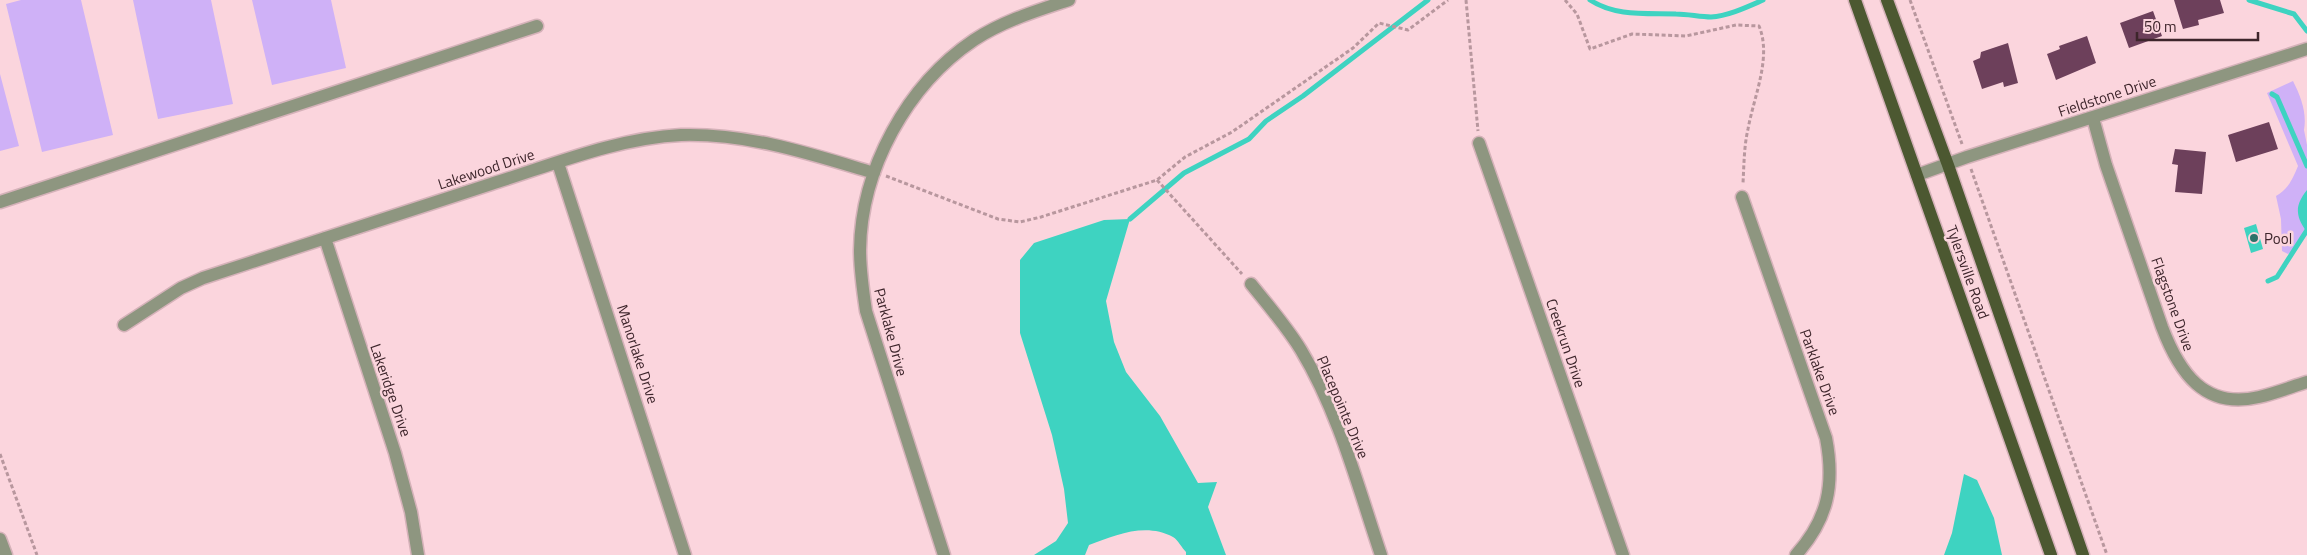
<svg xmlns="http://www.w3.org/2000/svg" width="2307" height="555" font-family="'Titillium Web',sans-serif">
	<rect width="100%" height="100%" fill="#fbd5dd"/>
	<path fill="#cfb1f7" d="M21 0H81L113 135 42 152 6 4Z
		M133 0H211L233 104 158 119Z
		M252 0H331L346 68 272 85Z
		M0 74 19 146 0 151Z
		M2293 81C2301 97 2307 113 2304 130L2307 145V235L2296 250 2288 254 2282 251 2281 219 2276 196C2288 190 2293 178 2298 166L2267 93Z"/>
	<path fill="#3ed3c1" d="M2307 190V230L2306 231C2295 215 2295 205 2307 190Z
		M1130 219 1106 301 1114 342 1126 372 1160 416 1198 483 1217 482 1208 507 1226 555H1186V552C1182 548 1178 540 1173 537 1146 522 1115 535 1089 545L1085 555H1034L1056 541 1068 523 1064 489 1052 435 1020 333V260L1034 243 1104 220Z
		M2256 224 2263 249 2251 253 2244 228Z
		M1964 474 1977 480 1994 518 2002 555H1944L1952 533Z"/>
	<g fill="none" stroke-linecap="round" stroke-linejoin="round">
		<path stroke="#3ed3c1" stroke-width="5" d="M1590 0C1616 17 1647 13 1676 14 1688 14 1700 17 1711 17 1728 16 1747 7 1763 0
			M2249 0 2294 14 2307 31
			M2272 94 2277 97 2307 166
			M1130 219 1184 173 1249 139 1266 121 1303 96 1428 0
			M2268 281 2277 277 2307 230"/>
	</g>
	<path fill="#6d405b" d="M2174 0H2220L2224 13 2198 20 2199 25 2183 29Z
		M2153 11 2162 36 2129 48 2120 23Z
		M2087 36 2096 63 2056 80 2047 54 2060 49 2059 46Z
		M2008 43 2018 83 2004 87 2003 82 1982 89 1973 61 1980 58 1981 52Z
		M2269 122 2278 149 2236 162 2228 135Z
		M2175 149 2206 152 2202 194 2175 192 2178 165 2172 164Z"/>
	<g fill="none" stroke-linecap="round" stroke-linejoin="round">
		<defs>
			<path id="minor" d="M2093 118 2106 165 2162 327C2179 372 2204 410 2259 397 2276 393 2291 387 2307 382
				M1479 143 1623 555
				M558 163 685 555
				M1917 175 1967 157 2307 49
				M1742 197 1826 438C1835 485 1828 519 1796 555
				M0 202 537 26
				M325 238 395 453 411 512 418 555
				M1251 284C1268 305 1287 327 1301 350 1339 413 1358 487 1381 555
				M124 325 181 288 203 278C299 247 395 215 491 184 552 165 617 138 681 135 748 133 811 154 874 173
				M0 539 6 555
				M944 555 866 311C863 291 860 271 860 250 861 169 907 85 974 40 1003 21 1036 11 1069 0"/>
			<path id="major" d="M1855 0 2051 555
				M1887 0 1948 165 2083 555"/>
		</defs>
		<use href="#minor" stroke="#d5b2b9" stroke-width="15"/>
		<use href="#major" stroke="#d5b2b9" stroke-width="15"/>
		<path stroke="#b8979e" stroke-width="3" stroke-dasharray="4 2.5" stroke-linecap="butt" d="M1466 0 1478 131
			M1565 0 1577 14 1590 49 1632 34 1686 36 1736 25 1759 26C1772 57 1754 96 1748 129 1744 146 1744 165 1743 183
			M1910 0 1962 144
			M1971 169 2107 555
			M886 176 998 219 1020 222 1041 217 1157 180 1185 157 1232 132 1353 48 1379 23 1408 30 1448 0
			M1157 180 1242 274
			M0 454 37 555"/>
		<use href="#minor" stroke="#8e9680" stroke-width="12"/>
		<use href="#major" stroke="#4c5831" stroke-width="12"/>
	</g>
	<circle fill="#2b7269" stroke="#fbd5dd" stroke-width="2" cx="2254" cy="238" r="5"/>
	<g text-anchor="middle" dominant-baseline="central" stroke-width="5" stroke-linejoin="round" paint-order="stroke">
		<g font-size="15" fill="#3d252b" stroke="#fbd5dd">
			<text transform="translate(2107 96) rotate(-18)">Fieldstone Drive</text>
			<text transform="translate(486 169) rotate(-18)">Lakewood Drive</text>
			<text transform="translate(1968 272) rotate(70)">Tylersville Road</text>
			<text transform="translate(2173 304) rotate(70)">Flagstone Drive</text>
			<text transform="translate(891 332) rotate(75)">Parklake Drive</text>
			<text transform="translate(1566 343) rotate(71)">Creekrun Drive</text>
			<text transform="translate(638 354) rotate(72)">Manorlake Drive</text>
			<text transform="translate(1820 372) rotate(70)">Parklake Drive</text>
			<text transform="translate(391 390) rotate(71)">Lakeridge Drive</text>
			<text transform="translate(1343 407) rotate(67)">Placepointe Drive</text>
		</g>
		<g font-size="15" fill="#3d252b" stroke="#fbd5dd" text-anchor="start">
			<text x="2264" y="238">Pool</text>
		</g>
	</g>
	<path d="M2137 32v8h121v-8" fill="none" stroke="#3d252b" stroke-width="2.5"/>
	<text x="2144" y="32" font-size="15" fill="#3d252b" stroke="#fbd5dd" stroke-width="4" paint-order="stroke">50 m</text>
</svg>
